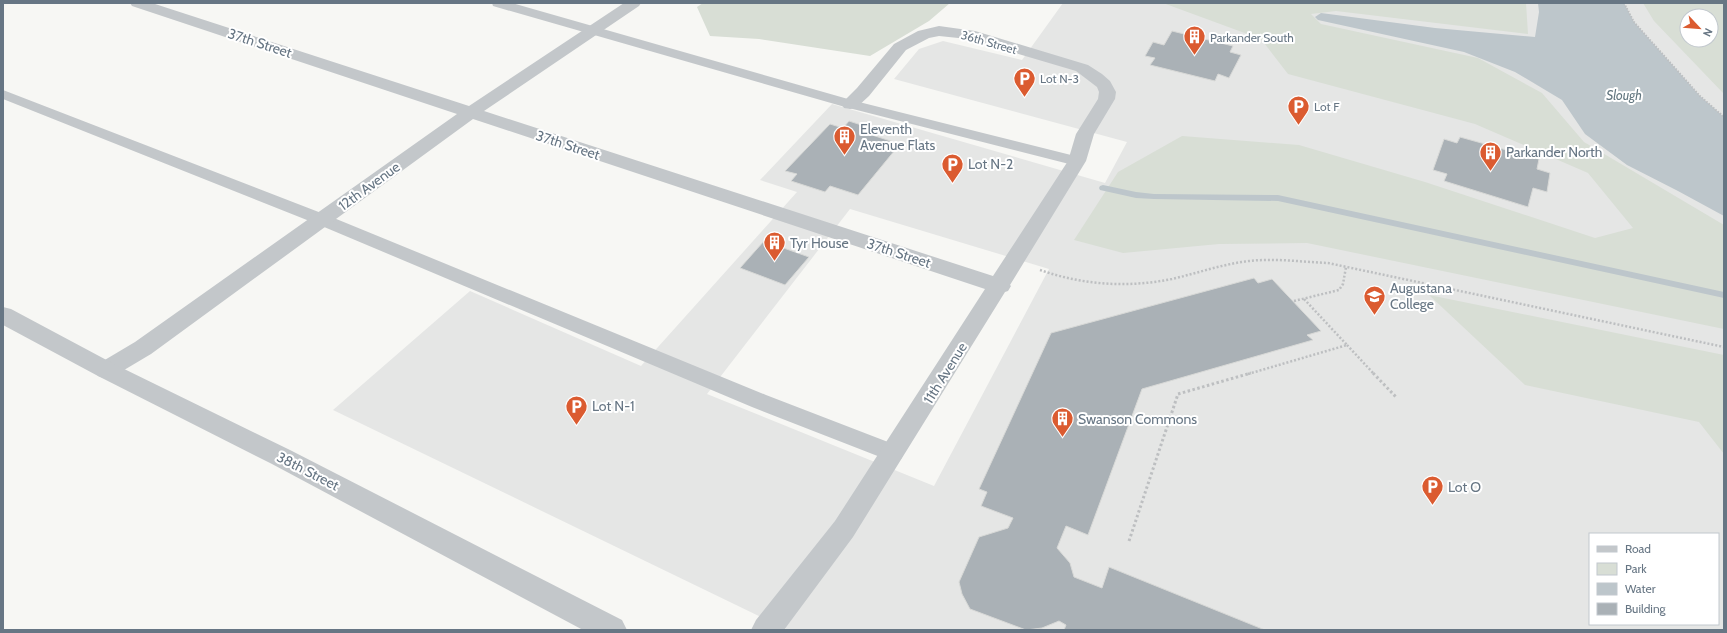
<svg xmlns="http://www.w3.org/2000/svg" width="1727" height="633" font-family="Cabin,sans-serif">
	<rect width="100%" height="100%" fill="#f7f7f4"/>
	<path fill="#e5e6e5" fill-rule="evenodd" d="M1063 3H1724V630H788L333 410 470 291 641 366 797 192 760 180 832 104 1105 183 1127 142 894 79 919 49 943 41 1022 60ZM1687 16H1711V40H1687ZM850 209 1049 269 934 486 707 394ZM1590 534H1718V624H1590Z"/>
	<path fill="#d8ded5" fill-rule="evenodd" d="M703 3H950L929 21 870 56 759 39 710 36 697 7Z
		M1163 3H1526L1528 34 1336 11 1311 14 1321 24 1478 58 1542 93 1584 142 1724 225V329L1307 243 1219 244 1123 253 1074 240 1118 172 1182 136 1299 145 1425 182 1595 238 1633 228 1588 173 1475 124 1288 74 1261 39Z
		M1643 3H1724V94L1654 21ZM1687 16H1711V40H1687Z
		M1429 295 1724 355V454L1699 422 1525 385Z"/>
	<path fill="#bdc6cb" d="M1538 3H1624L1634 22 1700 96 1724 117V216L1678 191 1627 165 1585 134 1562 100 1515 72 1464 52 1318 20 1315 17 1321 13 1435 28 1535 37 1539 12Z"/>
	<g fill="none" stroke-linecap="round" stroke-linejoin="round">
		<path fill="#bdc6cb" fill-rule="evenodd" d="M1103 185 1136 192 1154 194 1278 195 1724 292V298L1278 201 1154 199 1136 198 1100 190 1099 188 1100 186Z"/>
	</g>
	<path fill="#aab1b6" stroke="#d8d9d7" d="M1172 31 1233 46 1230 52 1241 55 1229 78 1218 74 1215 81 1150 65 1155 58 1145 56 1153 42 1164 45Z
		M849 121 877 130 872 135 900 144 858 195 830 186 825 192 791 181 797 174 785 171 830 124 843 128Z
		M1460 137 1539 159 1537 169 1550 173 1547 192 1533 188 1528 207 1444 181 1447 174 1433 170 1444 139 1457 143Z
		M764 241 809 257 785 285 740 268Z
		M1254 278 1258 283 1272 279 1321 331 1307 335 1313 340 1142 389 1088 535 1066 526 1057 548 1070 563 1074 577 1102 588 1109 567 1265 630H1064L1066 625 1059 621 1042 628 1026 630 970 609 962 594 959 582 979 537 1008 528 1013 518 981 506 987 492 979 489 1051 333Z"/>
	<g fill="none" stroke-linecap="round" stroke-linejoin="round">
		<path stroke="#bdbfc1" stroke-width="2" stroke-dasharray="1.5 1.5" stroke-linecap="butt" d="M1624 3 1634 22 1700 96 1724 117"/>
		<path stroke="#bdbfc1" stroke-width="2.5" stroke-dasharray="2 2" stroke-linecap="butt" d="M1040 270C1083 285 1127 288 1172 279 1198 273 1223 264 1249 261 1275 258 1302 262 1328 263L1724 347
			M1294 301 1339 290 1343 284 1346 267
			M1347 345 1374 374
			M1248 374 1347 345 1304 299"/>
		<path stroke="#bdbfc1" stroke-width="3" stroke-dasharray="2.5 2.5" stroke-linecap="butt" d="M1373 373 1397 398
			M1129 541 1178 394 1251 373"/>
		<path fill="#c3c7ca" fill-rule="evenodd" d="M492 3H512L855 101 1083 158 1085 161 1083 164 1077 166 845 107 493 6Z
			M3 90 329 216 766 395 901 447 904 453 901 459 893 462 752 407 317 224 3 99Z"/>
		<path fill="#c3c7ca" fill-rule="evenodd" d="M130 3H152L469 106 624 3H641L639 6 484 111 993 276 1068 161 1076 134 1098 99 1099 92 1097 87 1076 71 968 39 939 36 929 38 906 50 869 96 856 108 850 109 844 108 841 104 857 88 894 44 918 31 939 26 975 31 1088 65 1102 74 1110 81 1116 92 1115 99 1094 134 1086 161 1010 285 1011 286 1008 291 1005 292 853 537 784 630H751L756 620 835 521 985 289 473 119 151 354 114 376 106 379 98 376 94 370 98 364 135 342 457 114 132 6Z"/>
		<path fill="#c3c7ca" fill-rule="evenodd" d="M3 307 11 309 114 364 290 450 622 620 627 630H583L272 464 98 376 3 325Z"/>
	</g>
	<defs>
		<symbol id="building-pin" viewBox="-11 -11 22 30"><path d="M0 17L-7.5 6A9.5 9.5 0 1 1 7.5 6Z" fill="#db5b30" stroke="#fff"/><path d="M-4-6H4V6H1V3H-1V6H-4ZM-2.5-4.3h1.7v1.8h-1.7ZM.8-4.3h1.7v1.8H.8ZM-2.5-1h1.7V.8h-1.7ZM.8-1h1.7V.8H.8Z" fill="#fff"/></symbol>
		<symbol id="parking-pin" viewBox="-11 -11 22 30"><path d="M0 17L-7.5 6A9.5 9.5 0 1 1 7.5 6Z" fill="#db5b30" stroke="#fff"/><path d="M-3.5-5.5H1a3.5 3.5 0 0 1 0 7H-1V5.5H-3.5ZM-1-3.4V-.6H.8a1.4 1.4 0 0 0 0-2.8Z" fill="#fff"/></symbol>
		<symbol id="university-pin" viewBox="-11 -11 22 30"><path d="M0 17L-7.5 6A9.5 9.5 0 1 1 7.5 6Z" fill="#db5b30" stroke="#fff"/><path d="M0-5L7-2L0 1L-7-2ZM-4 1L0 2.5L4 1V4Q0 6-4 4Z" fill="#fff"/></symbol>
	</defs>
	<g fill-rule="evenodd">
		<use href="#building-pin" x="1182" y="24" width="25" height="34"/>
		<use href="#parking-pin" x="1012" y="66" width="25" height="34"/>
		<use href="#parking-pin" x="1286" y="94" width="25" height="34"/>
		<use href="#building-pin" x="832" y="124" width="25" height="34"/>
		<use href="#building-pin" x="1478" y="140" width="25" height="34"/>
		<use href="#parking-pin" x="940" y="152" width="25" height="34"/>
		<use href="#building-pin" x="762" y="230" width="25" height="34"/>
		<use href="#university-pin" x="1362" y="284" width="25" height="34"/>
		<use href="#parking-pin" x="564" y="394" width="25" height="34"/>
		<use href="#building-pin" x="1050" y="406" width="25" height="34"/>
		<use href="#parking-pin" x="1420" y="474" width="25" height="34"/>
	</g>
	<g text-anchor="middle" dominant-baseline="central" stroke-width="4" stroke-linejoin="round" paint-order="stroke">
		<g font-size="12" fill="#677684" stroke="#fff" text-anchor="start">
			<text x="1210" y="37">Parkander South</text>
			<text x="1040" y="78">Lot N-3</text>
			<text x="1314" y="106">Lot F</text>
		</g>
		<g font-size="12" fill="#677684" stroke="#fff">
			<text transform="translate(989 42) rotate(16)">36th Street</text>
		</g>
		<g font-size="13" font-style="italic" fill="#637780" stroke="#fff">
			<text x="1624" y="95">Slough</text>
		</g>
		<g font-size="14" fill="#677684" stroke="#fff">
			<text transform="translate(260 43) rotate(18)">37th Street</text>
			<text transform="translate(568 145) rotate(18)">37th Street</text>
			<text transform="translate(369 186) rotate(-36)">12th Avenue</text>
			<text transform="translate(899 253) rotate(18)">37th Street</text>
			<text transform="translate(945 373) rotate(-58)">11th Avenue</text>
			<text transform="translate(308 471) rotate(27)">38th Street</text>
		</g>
		<g font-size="14" fill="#677684" stroke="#fff" text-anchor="start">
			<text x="860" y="129">Eleventh<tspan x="860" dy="16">Avenue Flats</tspan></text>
			<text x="1506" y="152">Parkander North</text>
			<text x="968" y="164">Lot N-2</text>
			<text x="790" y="243">Tyr House</text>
			<text x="1390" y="288">Augustana<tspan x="1390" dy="16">College</tspan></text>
			<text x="592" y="406">Lot N-1</text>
			<text x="1078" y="419">Swanson Commons</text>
			<text x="1448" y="487">Lot O</text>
		</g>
	</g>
	<rect width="1727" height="633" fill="none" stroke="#677684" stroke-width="8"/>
	<rect x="1589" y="533" width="130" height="92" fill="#ffffff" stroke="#c2c8ce"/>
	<rect x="1597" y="546" width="20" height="6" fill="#c3c7ca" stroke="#c2c8ce"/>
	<text x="1625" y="553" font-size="12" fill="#677684">Road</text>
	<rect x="1597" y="563" width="20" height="12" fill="#d8ded5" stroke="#c2c8ce"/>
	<text x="1625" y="573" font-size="12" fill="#677684">Park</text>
	<rect x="1597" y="583" width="20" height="12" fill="#bdc6cb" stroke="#c2c8ce"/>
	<text x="1625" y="593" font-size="12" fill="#677684">Water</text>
	<rect x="1597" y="603" width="20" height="12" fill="#aab1b6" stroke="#c2c8ce"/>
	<text x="1625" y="613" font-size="12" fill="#677684">Building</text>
	<g transform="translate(1699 28) rotate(116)"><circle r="19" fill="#ffffff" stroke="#c2c8ce"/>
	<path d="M0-3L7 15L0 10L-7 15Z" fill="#db5b30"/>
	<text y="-6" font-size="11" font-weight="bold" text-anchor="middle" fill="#677684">N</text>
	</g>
</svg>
